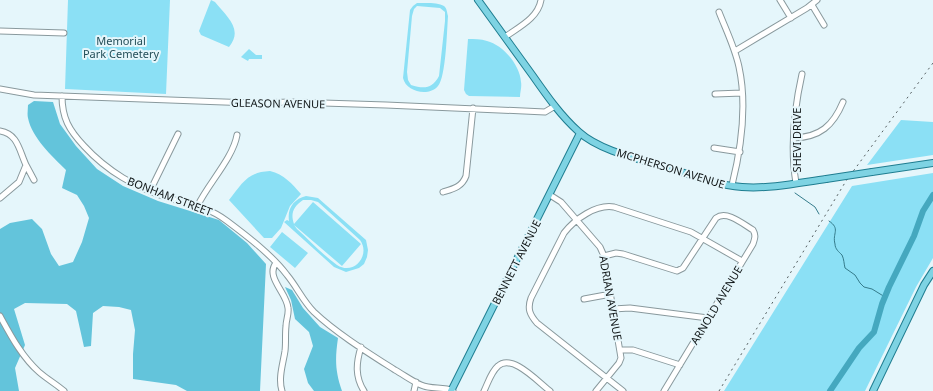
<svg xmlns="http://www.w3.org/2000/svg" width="933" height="391" font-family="'Noto Sans',sans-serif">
	<rect width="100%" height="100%" fill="#e5f6fb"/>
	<path fill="#8be0f5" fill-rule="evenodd" d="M68 0H170L166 94 65 89Z
		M211 0 215 2C226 16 244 29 229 47L201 35 199 31Z
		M417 3C424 3 438 2 444 6 447 8 447 13 448 16 447 30 446 77 438 86 429 97 406 92 403 78L410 10 413 6ZM417 6 440 8 445 12V21L439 76C432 89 424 89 411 85L408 80 407 72 412 16 414 9Z
		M468 39C474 39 481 39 487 41 503 45 520 65 521 82 522 87 520 92 520 97L469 96 466 94 464 90Z
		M249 49 256 55H262V59H249L248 61 241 57Z
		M901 120 933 122V155L867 165Z
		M270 171C284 174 292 184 301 194L290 206 281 228 272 238H264L229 200C242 184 247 172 270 171Z
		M933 173V258L916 287 865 391H724L852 186Z
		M306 196 318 198 366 240 368 250 367 257 364 264 359 268 346 272 334 267 284 222 287 220 289 221C287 208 294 199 306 196ZM303 200H311L318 202 360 240C371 255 354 276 337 265 323 255 309 240 297 229L294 225 342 266 361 244 313 202 294 224C290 213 294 206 303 200Z
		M282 232 308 253 295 268 270 247Z"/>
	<path fill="#63c4db" d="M34 101 53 102 60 124 76 146 97 169 123 186 158 201 219 220 247 243 266 264 260 391H187L176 385 133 379V354L135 330 131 310 119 307 103 306 93 313 91 346 84 347 76 311 67 304 25 303 14 309 25 345 15 368 19 391H0V229L10 223 32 219 42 229 51 254 59 266 73 262 82 242 89 218 84 206 77 195 62 188 66 170C52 156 32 138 28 118 27 114 28 109 28 105Z
		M285 287 292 290 303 308 320 327 338 338C335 359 335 371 342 391H314L308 383 304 369 313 346 309 332 295 319 291 300Z"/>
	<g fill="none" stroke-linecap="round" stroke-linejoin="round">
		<path stroke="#357c8c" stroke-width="1" d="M795 193 815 207 819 214
			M829 221C841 229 832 233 835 244 835 249 839 252 842 255 844 259 844 264 845 268L855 275 860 283 864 287 872 289 885 297"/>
		<path stroke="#45a8bf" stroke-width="6" d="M830 391 859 348 874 332 882 304 889 287 914 236 923 211 933 195"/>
		<defs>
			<path id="minor" d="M780 0 791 18
				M812 5 824 25
				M719 12C726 30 735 48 739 67 747 104 741 149 732 185
				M0 31 64 33
				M505 37C519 27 538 18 541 0
				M735 51 807 8 817 0
				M0 89 34 95 251 103 292 102 386 105 545 112 555 106
				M715 94 742 93
				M62 96C62 118 69 130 84 146 108 172 135 187 168 198 189 204 209 207 227 221 247 236 272 255 287 275 297 287 303 301 314 312 336 333 370 354 395 370 404 375 412 381 421 385 432 390 443 386 453 391
				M0 131C18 134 19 150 26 165L19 182 0 198
				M794 138C820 137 833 126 843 102
				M714 148 740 152
				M26 165 34 180
				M796 183C790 147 794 110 802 74
				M150 191 178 134
				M443 192C453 189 462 187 466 176L473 108
				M550 195 561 202 600 247 604 256 621 358 619 363 596 391
				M198 205C208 184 233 158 237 135
				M604 256 616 253 623 254 677 271 683 268 716 218C727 210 743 224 753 230 756 235 755 238 753 244L664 391
				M276 263C265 277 287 293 288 308 289 314 286 320 286 326 285 335 286 343 285 351 283 364 278 378 282 391
				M584 299 611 294
				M613 309 630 308 708 318
				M0 316C11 336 22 357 39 372 47 379 56 384 64 391
				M361 347C356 363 355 377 364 391
				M620 350H633L680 365
				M414 391 416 382
				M484 391C488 383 491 372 498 366 512 353 538 382 550 391
				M623 391 537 323C530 315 527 309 531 298L564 233C575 219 596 204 614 207L691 232 742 261"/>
			<path id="major" d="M478 0C496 25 515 51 533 76 547 96 561 116 579 132 600 151 639 159 666 167 691 175 716 185 742 187 770 189 798 183 826 179
				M872 172 933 163
				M451 391 580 133
				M873 391 924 285 933 271"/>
		</defs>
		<use href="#minor" stroke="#89999d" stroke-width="7"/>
		<use href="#major" stroke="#1f7d90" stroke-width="8"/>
		<use href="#minor" stroke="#fff" stroke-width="5"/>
		<use href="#major" stroke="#7ed3e3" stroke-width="6"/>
		<path stroke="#555f61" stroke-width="1" stroke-dasharray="2 4" stroke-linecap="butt" d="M719 391 846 181 933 63"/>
		<defs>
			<path id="major-bridge" d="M826 179 872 172"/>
		</defs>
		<use href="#major-bridge" stroke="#1f7d90" stroke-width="8" stroke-linecap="butt"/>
		<use href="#major-bridge" stroke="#7ed3e3" stroke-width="6"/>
	</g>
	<g text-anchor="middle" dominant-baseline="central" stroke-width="4" stroke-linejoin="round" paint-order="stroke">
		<g font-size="11" fill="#234e58" stroke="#e5f6fb">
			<text x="121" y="40">Memorial<tspan x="121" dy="13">Park Cemetery</tspan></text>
		</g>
		<g font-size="11" fill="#0f1516" stroke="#e5f6fb">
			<text transform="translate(278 103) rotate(1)">GLEASON AVENUE</text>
			<text transform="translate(796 140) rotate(-90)">SHEVI DRIVE</text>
			<text transform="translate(671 168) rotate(17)">MCPHERSON AVENUE</text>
			<text transform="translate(170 196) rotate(21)">BONHAM STREET</text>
			<text transform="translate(516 262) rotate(-63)">BENNETT AVENUE</text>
			<text transform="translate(611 298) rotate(80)">ADRIAN AVENUE</text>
			<text transform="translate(716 305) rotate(-59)">ARNOLD AVENUE</text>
		</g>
	</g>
</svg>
